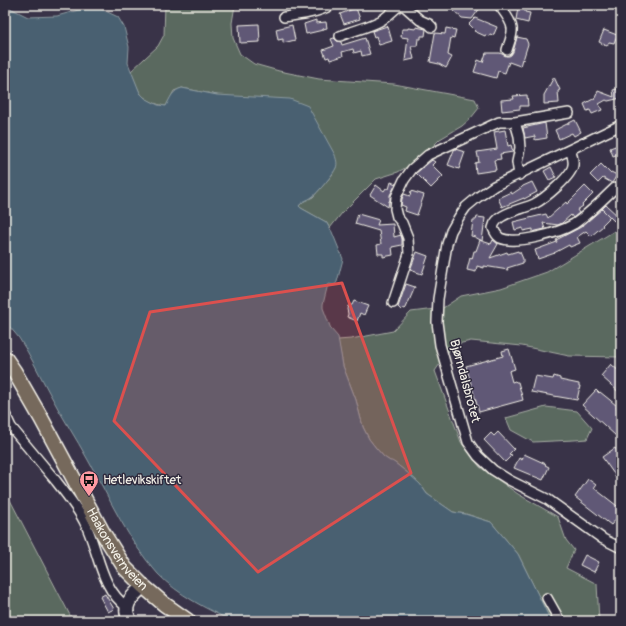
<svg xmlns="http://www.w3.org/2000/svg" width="626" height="626" font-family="Pangolin,sans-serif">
	<rect width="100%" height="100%" fill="#393348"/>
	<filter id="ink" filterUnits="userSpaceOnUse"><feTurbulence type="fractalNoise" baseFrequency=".025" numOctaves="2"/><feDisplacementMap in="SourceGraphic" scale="8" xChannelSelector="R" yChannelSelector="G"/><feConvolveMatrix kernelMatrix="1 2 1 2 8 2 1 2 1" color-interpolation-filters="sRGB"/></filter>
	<g filter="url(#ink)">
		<path fill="#5a695f" stroke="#a7ada4" d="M165 5H235L232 23 233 38 240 54 254 64 279 71 319 79 394 84 475 99 479 108 471 118 462 126 440 139 419 160 398 172 376 179 342 213 330 228 326 222 301 208 299 206 304 201 313 197 332 175 336 167 217 95 182 88 174 91 166 106C157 105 144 100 139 91 136 85 133 77 131 71L158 46 164 35Z
			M621 227V358L619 357 569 356 522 346 471 341 453 345 435 371 461 442 480 467 518 494 558 517 566 540 574 550 566 568 597 584 599 621H550L549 617 518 554 491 522 466 514 453 512 427 494 420 484 409 474 395 463 390 461 384 457 376 448 369 439 363 427 356 400 343 366 338 340 351 339 393 331 411 312 443 308 461 296 501 288 547 272Z
			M546 407 577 411 592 428 587 439 574 440 533 442 511 430 506 418Z
			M9 498 73 621H5V502Z"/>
		<path fill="#486171" stroke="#8d9ba1" d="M5 5H7L10 8 28 17 57 16 82 9 97 7 118 17 124 27 129 47 128 63 140 93 145 98 158 105 166 106C170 98 173 90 182 88L217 95 290 99 308 106 335 155C336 159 338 163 336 168 334 173 317 194 312 197 307 201 303 200 299 206L301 208 326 222 332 232 343 259 337 282 335 285 328 284 323 304V308L331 329 338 337 343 366 356 400 363 427 369 439 376 448 384 457 390 461H392L395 463 409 474 420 484 427 494 453 512 465 514 491 522 518 554 549 617 550 621H232C207 609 178 595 158 574 128 541 110 499 88 460 76 438 62 417 50 394 40 376 31 356 19 338 15 333 10 327 5 322Z"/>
		<path fill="#605976" stroke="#f4f1e8" d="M455 5 472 7 474 5H476L480 8 472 19 462 18 454 11Z
			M518 7 526 8 525 12 530 13 528 23 516 20Z
			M356 8 360 19 344 24 340 14Z
			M475 18 497 27 494 34H493V35L490 34 489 36 485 35V36L474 31 475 30 469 24Z
			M316 20V23L326 22 327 28 323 29V30L306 34 304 24Z
			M259 24 260 42 240 43 239 25Z
			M292 25 295 40 283 43V39L278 40 276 29Z
			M387 26 388 27 392 41 379 45 376 36 374 37 372 31Z
			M416 27 426 29 425 36H421V39H418L417 46H411L414 59 405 61 408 38 401 37 402 29H408V28L416 29Z
			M446 28 456 30 454 38 451 37 448 55 452 57 446 68 439 64 430 62 435 33 445 34Z
			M604 30 617 35 614 43 609 42 607 46 599 42Z
			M517 37 526 39 528 44 523 60 522 59 520 66 509 62 505 73 498 71 496 78 474 72 478 60 483 62 486 53H500L506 56H509L511 55 513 52Z
			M334 38 337 41 341 42 342 45 365 38 370 54 362 56 361 51 354 53 353 49 342 52 343 56 330 60 329 57 326 58 323 50 334 46 331 39Z
			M554 77 560 90 558 91 559 103 544 104V95Z
			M621 88V98L608 101 606 100 599 104 602 110 592 114 590 110 587 111 584 104 595 98 598 91 614 97 613 90Z
			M527 95 528 106H520V109L502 111 501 100 514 99 513 96Z
			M575 120 581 132 574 136 572 133 559 139 555 130Z
			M545 123 547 138 535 140V136L525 138 523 128Z
			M505 130 508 146 511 145 513 152 500 154 501 159 494 160 496 170 476 173 475 163 479 162 477 152 497 149 494 132Z
			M621 144V153L613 156 610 148Z
			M455 149 465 152 459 169 448 165 454 150Z
			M432 160 435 162 432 165 443 176 431 188 416 173Z
			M601 164 610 173 611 172 617 175 612 183 603 178 598 183 590 175Z
			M551 167 556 177 549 180 544 171Z
			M391 182 396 184 390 195V201H389L388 207 370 195 376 185 384 191 386 188 389 189Z
			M532 182 537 192 524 199V198L502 207 498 198 511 192 512 194 521 188 523 186Z
			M585 186 593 194 582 205 583 206 577 210 579 213 573 218 571 215 562 223 558 225 543 223 545 229 536 231 533 232V229L523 231V228L515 230 513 222 546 214 548 218 566 202 567 204Z
			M411 191 424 195 417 215 405 211 406 207 401 205 402 199 404 194 410 196Z
			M606 205 619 217 614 221 602 209Z
			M602 209 610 217 602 225 603 226 591 236 586 231 577 237 580 243 570 247 569 245 554 253H555L538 259 535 250 557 242 556 240 581 227Z
			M358 214 379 220 377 225 393 224 394 237 401 235 402 239V245L392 247 393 255 383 257V254H378L377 245 381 244 379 231 355 224Z
			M477 217 485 218 482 241 491 244 493 240 498 244 490 258 507 252 508 254 518 251V252H520L523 259V263L507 268 508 270 484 266V268L477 266 476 272 467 270 470 258 472 259 474 251H476L480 240 482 241 475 237 471 236 473 220H476Z
			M417 252 428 256 422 274 410 270Z
			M406 284 415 287 406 308 405 309 403 308 401 310 398 307Z
			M354 301 368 306 364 315 360 313 357 321 347 317 348 314 347 309 348 306 352 305Z
			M509 349 515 369 509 371 512 382 515 381 516 382H518L523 400 479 412 466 366 503 356 502 351Z
			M611 364 621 373V394L601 376Z
			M535 376 553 379 554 376 560 378V380L579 384V386H580L577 400 531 392Z
			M596 390 599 393 600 392 610 400 617 406 616 407 621 412V431L616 436 582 405Z
			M498 432 514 449 509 454 512 455 505 462 484 440 491 433 494 436Z
			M615 448 621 456V484L602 457Z
			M524 454 546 464 545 465 549 467 543 480 514 468 519 458 522 460Z
			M588 479 596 485 594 488 621 509V513L611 525 575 497Z
			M585 555 599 562 594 572 580 565Z
			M105 594 114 609 108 612 100 597Z"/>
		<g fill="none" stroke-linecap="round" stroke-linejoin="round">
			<defs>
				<path id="street" d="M403 5 420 20 429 24 432 27
					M499 5C504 12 511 20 512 28 513 35 509 43 507 50
					M284 17C299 15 317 13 331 5
					M340 36C352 31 369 27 380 21 388 17 393 10 400 5
					M515 122 569 113
					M621 125 494 186 478 197 466 207 459 217 451 231 447 244 438 299 437 322 440 345 468 442 478 456 493 470 509 480 547 499 603 539 621 548
					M570 150C572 155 574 159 573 165 572 176 544 199 534 204 524 209 501 212 495 223 494 224 494 226 493 228 495 233 496 235 500 238 516 245 559 233 574 224 589 214 602 200 615 188
					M393 303 409 254 408 238 402 223 397 217 395 209 396 197 404 180 412 169 428 155 499 122H515L519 136 520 148 517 162 519 175
					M5 414 11 427C26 445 41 463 56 481 66 494 77 507 84 521 99 549 99 587 127 607
					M547 598 560 621"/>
				<path id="secondary" d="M130 621C121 605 132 597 143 586"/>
				<g id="primary">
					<path id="s1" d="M5 358 14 371 41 418 103 533 125 568 143 586 164 604 188 621"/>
				</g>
			</defs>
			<use href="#street" stroke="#f4f1e8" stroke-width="12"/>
			<use href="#secondary" stroke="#f4f1e8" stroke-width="16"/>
			<use href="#primary" stroke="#f4f1e8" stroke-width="17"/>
			<use href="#street" stroke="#2f2a3d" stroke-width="9"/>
			<use href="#secondary" stroke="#2f2a3d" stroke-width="13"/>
			<use href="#primary" stroke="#76695c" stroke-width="14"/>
		</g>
	</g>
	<path fill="#dc504e" fill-opacity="0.2" stroke="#dc504e" stroke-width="3" stroke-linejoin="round" d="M342 283 411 473 258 572 114 421 150 312Z"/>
	<defs>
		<symbol id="bus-pin" viewBox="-11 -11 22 30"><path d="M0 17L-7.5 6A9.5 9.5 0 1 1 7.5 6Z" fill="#ff9aa2" stroke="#2f2a3d"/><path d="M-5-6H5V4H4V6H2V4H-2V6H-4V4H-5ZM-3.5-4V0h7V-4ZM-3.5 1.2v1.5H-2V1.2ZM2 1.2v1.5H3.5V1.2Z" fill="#111"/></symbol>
	</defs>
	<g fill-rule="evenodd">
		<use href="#bus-pin" x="78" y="469" width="22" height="30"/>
	</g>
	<g text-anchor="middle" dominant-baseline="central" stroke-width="3" stroke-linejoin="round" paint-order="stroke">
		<g font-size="13" fill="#f4f1e8" stroke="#2f2a3d">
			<text transform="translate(465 381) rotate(75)">Bjørndalsbrotet</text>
			<text stroke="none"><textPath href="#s1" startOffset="222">Haakonsvernveien</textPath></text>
		</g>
		<g font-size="13" fill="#f4f1e8" stroke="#2f2a3d" text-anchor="start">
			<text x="103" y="480">Hetlevikskiftet</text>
		</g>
	</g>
	<rect width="626" height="626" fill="none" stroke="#2f2a3d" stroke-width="20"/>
	<rect x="10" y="10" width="606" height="606" fill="none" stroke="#f4f1e8" stroke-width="1.5" filter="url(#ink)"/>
</svg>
